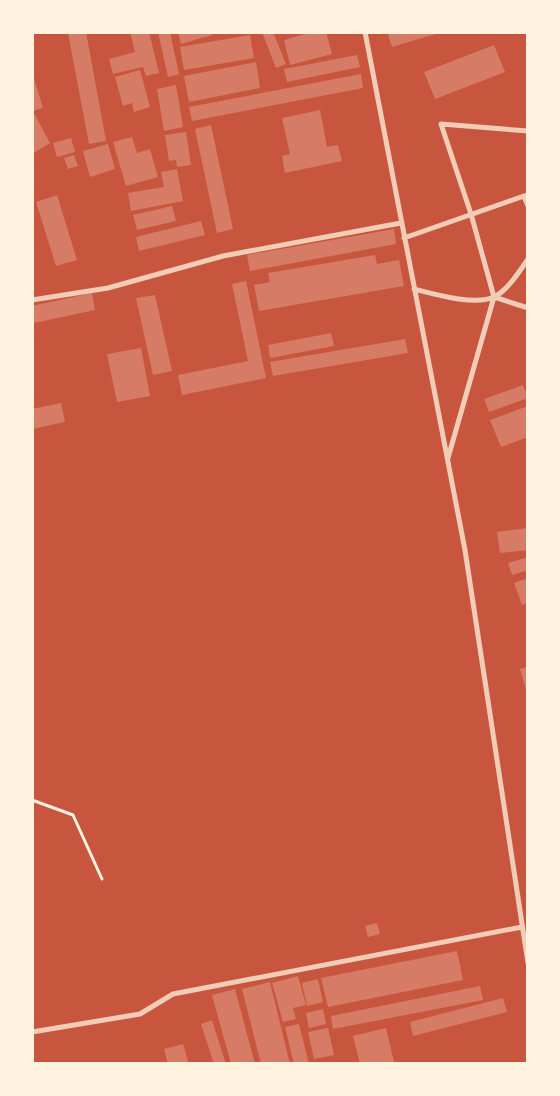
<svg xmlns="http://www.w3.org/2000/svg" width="560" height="1096" font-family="'Work Sans',sans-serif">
	<rect width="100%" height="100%" fill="#c8553d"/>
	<path fill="#d67c66" d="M86 32 106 141 89 144 68 33Z
		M130 32H149L159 73 146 76 143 67 113 74 109 59 135 52Z
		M158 32H170L179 74 168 77Z
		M178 32H212V35L181 44Z
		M262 32H273L286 64 276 68Z
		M312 32H326L332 54 290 65 284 40Z
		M396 32H439V33L392 47 388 35Z
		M250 35 254 58 184 70 180 47Z
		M494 45 505 72 435 99 424 72Z
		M357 55 360 67 287 82 284 69Z
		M256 62 260 88 189 102 184 76Z
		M140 70 150 107 134 112 132 103 123 106 115 77Z
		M32 72 43 108 32 111Z
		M361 74 363 88 192 121 189 107Z
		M176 85 183 127 164 131 157 89Z
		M320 110 327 147 338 145 342 161 285 173 282 156 290 154 282 118Z
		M35 115 50 143 32 154V116Z
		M211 125 233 229 217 233 195 129Z
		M186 132 191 165 177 167 176 160 169 161 165 135Z
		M132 137 137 153 150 149 158 177 126 186 113 142Z
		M71 138 75 152 57 157 53 143Z
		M108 144 115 169 90 177 83 151Z
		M74 155 78 166 68 169 64 158Z
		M177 169 183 201 131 211 128 193 164 187 161 172Z
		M57 195 77 260 56 266 36 202Z
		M172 206 176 221 137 230 133 215Z
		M201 221 205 235 139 251 136 237Z
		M394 229 396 244 250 271 247 255Z
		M375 255 377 264 399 260 404 286 259 311 254 285 270 282 268 273Z
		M246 281 266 378 182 395 178 375 248 361 232 284Z
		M92 293 95 310 34 323 32 306Z
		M155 295 172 371 153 375 136 298Z
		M331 333 334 346 270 358 268 345Z
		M405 339 408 353 273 376 270 362Z
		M141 348 150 396 117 402 107 354Z
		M523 385 528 398 489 412 484 399Z
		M61 403 65 422 32 429V409Z
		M528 406V437L501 447 490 420Z
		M528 528V550L500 553 497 532Z
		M528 557V570L512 575 508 563Z
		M528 578V603L522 605 514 583Z
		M528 667V693H527L520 669Z
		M377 923 380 934 368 937 365 926Z
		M457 951 463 980 328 1007 321 978Z
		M298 976 306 1005 293 1008 296 1019 283 1022 272 983Z
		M318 979 323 1002 307 1006 302 983Z
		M270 982 290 1064H261L242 989Z
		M480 986 483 1000 333 1029 331 1016Z
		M235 989 255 1064H231L212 995Z
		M503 998 507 1012 413 1036 410 1022Z
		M323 1009 326 1024 309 1028 306 1013Z
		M212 1020 226 1064H214L201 1024Z
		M299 1024 309 1064H294L285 1027Z
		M328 1028 334 1055 314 1059 308 1032Z
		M386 1028 394 1062 360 1064 353 1036Z
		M183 1044 189 1064H168L164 1049Z"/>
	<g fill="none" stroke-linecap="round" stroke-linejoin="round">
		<path stroke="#fff3e0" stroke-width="3" d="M32 800 73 815 102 879"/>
		<path stroke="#f1ccb7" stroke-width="5" d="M365 32 465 550 528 963
			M528 195 524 196 528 206
			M404 238 524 196
			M414 289C434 294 475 306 494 297 508 290 519 272 528 259
			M494 297 528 308
			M32 300 108 288 223 256 401 223
			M448 458 494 297 471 214 441 124 528 131
			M32 1032 140 1014 173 994 522 927"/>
	</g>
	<rect width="560" height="1096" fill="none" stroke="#fff3e0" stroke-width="68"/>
</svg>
